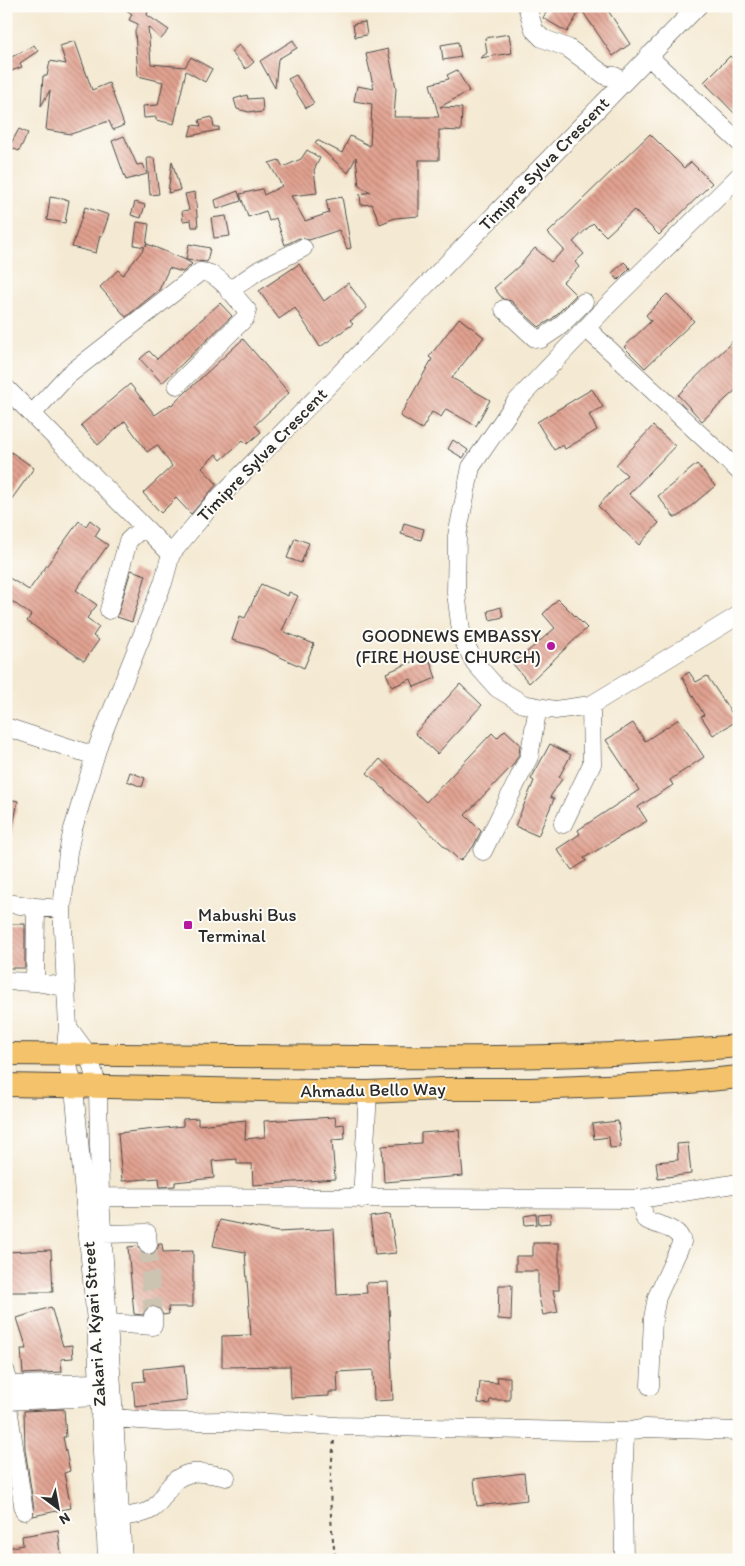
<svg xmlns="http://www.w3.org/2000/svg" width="745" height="1566" font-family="Itim,sans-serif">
	<defs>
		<pattern id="building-back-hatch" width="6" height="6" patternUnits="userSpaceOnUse" patternTransform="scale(1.25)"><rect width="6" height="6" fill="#e1a190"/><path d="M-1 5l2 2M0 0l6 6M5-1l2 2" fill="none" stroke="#b78376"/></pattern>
	</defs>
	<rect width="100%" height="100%" fill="#fdfcf7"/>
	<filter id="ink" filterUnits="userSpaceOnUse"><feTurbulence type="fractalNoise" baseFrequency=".02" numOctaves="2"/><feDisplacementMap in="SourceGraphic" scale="10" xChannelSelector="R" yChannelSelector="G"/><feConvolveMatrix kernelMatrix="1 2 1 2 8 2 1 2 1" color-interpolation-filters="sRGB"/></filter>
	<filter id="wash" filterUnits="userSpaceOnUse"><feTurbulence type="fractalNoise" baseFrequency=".0096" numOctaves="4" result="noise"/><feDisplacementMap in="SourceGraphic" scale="20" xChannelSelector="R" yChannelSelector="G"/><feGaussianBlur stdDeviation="1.12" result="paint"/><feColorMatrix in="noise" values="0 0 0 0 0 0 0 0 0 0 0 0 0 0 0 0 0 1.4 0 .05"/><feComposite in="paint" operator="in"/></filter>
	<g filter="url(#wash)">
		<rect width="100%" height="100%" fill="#f4e9d2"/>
		<g id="blocks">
			<path fill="url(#building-back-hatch)" d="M127 6 134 9 135 6H149L147 15 169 30 161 39 148 27 151 64 185 67 191 57 212 69 205 82 186 71 174 124 156 120V117L144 118 143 106 158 105 163 82 138 76 135 31 138 24 129 20 132 14 125 9Z
				M550 6H605L630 44 613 56 581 9 567 32 543 18Z
				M365 22 367 35 355 37 353 24Z
				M509 34 512 53 480 58 487 53 485 38Z
				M293 40 297 48 278 59 275 88 260 61Z
				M75 41 92 90 109 83 124 125 113 130 109 121 71 134 46 130 50 90 41 106 43 76H47L50 61 66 64 60 46Z
				M458 42 461 57 443 60 441 45Z
				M34 45 38 51 20 63 22 67 6 73V60Z
				M239 45 254 62 246 69 231 52Z
				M388 49 396 88 394 117H439L430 84 449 79 447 75 457 70 469 91 440 107 462 108 461 131 439 130V160H419V216L395 218 380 224 372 204 361 205 360 194 371 192 359 186 356 157 348 173 315 143 317 140 342 153 350 136 370 146 372 104 354 101 357 86 374 89 366 54Z
				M730 56 739 65V118L704 82Z
				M296 75 314 103 306 108 288 79Z
				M247 95 248 99 262 98 263 112 254 113V111L249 112 237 109 234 99Z
				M212 117 214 127H219V130L189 136 192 125 201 126 199 120Z
				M19 129 28 133 19 151 9 147Z
				M650 134 684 168 691 162 712 183 659 235 634 210 606 236 593 223 573 242 584 254 575 262 579 267 563 282 576 295 552 319 539 327 511 301 503 299 494 288 519 266 535 248 551 262 564 250 548 233Z
				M124 136 137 165 143 164 147 174 126 180 112 141Z
				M307 150 320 158 314 170 317 193 291 196 305 221 329 213 326 200 342 197 351 248 347 249 339 230 309 240 299 238 285 245 276 218 269 221 266 211 248 217 240 194 262 189 264 195 282 186 269 163 279 160 283 167 301 159Z
				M147 158H154L159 194 150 195Z
				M172 161 180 190 168 193Z
				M238 191 241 201 217 209 215 200Z
				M195 192 198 227H192L191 220 183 221 182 211 189 210 185 194Z
				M50 197 69 200 65 223 47 220Z
				M135 202 145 205 141 218 131 215Z
				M85 207 109 215 102 236 100 235 96 253 72 247Z
				M226 216 230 236 214 238 211 218Z
				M137 222 149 224 146 246 147 244 186 260 189 244 210 248 207 262 186 260 192 264 183 272 169 268 159 290 126 317 100 287 118 270 123 275 145 247 134 245Z
				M624 262 630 268 618 280 612 273Z
				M299 264 324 301 348 283 367 308 350 321 353 324 320 347 295 308 279 319 259 291Z
				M667 294 694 321 645 368 624 347 651 321 646 315Z
				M220 303 232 316 162 383 140 359 149 351 157 359Z
				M459 318 484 337 452 378 490 400 476 426 446 409 441 417 432 412 422 429 400 416 432 359 429 357Z
				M739 335V387L702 421 678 395Z
				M243 339 289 393 255 425 261 432 247 444 243 440 221 460 216 454 202 468 217 484 191 514 176 498 161 513 143 493 172 466 157 445 147 452 125 421 98 445 81 425 130 384 155 415 171 404 172 405Z
				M592 389 603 407 589 415 597 430 565 449 563 445 554 450 537 422Z
				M653 426 675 446 629 494 659 523 639 545 598 506 627 475 616 465Z
				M453 440 468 450 463 458 448 449Z
				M11 452 34 468 6 507V459Z
				M697 464 715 486 678 517H674L658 496Z
				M90 520 100 528 95 536 108 545 76 590 97 605 87 618 99 627 93 636 99 640 84 661 27 621 31 615 6 597V576L29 590 79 521 86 526Z
				M404 523 424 529 421 540 401 534Z
				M295 538 309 543 301 563 287 558Z
				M131 570 146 575 132 622 117 617Z
				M261 584 288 596 289 592 298 596 282 631 314 644 304 668 263 649 232 640 240 616 245 618Z
				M558 599 587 628 529 683 513 664 555 628 543 614Z
				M501 607 503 617 490 620 488 611Z
				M428 655 436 678 414 687 411 679 392 687 386 673Z
				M689 672 696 682 707 676 737 721 713 735 701 716 704 715 682 677Z
				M460 684 482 705 437 754 415 733Z
				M679 719 704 757 670 780 673 785 638 807 647 821 584 858 586 861 572 870 557 849 580 834 578 830 639 790 606 740 633 723 645 741Z
				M505 730 520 744 519 754 513 765 465 815 481 831 473 847 460 861 367 773 380 759 426 802 492 733 497 738Z
				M550 744 571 755 559 777 562 779 550 797 554 799 538 836 515 826 534 781 531 779Z
				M130 772 145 778 142 787 127 781Z
				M9 799 18 801 11 836H6Z
				M6 924H25V968H6Z
				M335 1117 336 1125 344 1124 345 1139 332 1140 335 1179 253 1185 252 1164H237V1159L212 1161 214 1178 175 1182V1186L160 1187 159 1178 122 1181 118 1133 183 1126V1119L198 1118V1125L246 1120 245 1139 265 1137 264 1121Z
				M618 1121 621 1147 610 1148 609 1137 594 1139 592 1124Z
				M459 1130 463 1176 384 1182 382 1146 421 1143V1133Z
				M688 1143 691 1174 658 1178 656 1162 678 1160 677 1144Z
				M390 1214 396 1253 375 1255 370 1217Z
				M536 1214 537 1224 525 1225 524 1216Z
				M550 1214 551 1223 539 1224 538 1215Z
				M219 1220 278 1232 334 1229 337 1295 367 1293 366 1283 388 1282 393 1400 374 1401 373 1370 337 1372 338 1392H329V1396L291 1398 290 1366 222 1367V1336L251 1335 245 1252 213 1246Z
				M533 1243H559V1290H553L558 1312 543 1315 538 1293V1271H516V1256H533Z
				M159 1244H162L163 1252 193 1251V1307H168L169 1314 163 1315 159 1307 153 1305 147 1307 143 1315 134 1314 128 1247 137 1246 143 1254 149 1255 157 1250Z
				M51 1250 53 1292H6V1252Z
				M499 1285H512L511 1320 498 1319Z
				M51 1307 63 1346 72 1345 73 1358 61 1359 62 1372 23 1374 21 1349H27L17 1318Z
				M184 1365 187 1401 135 1407 133 1382 145 1381 144 1369Z
				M497 1377H510V1400H490L489 1404 478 1403 480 1382 498 1383Z
				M64 1409 66 1437H63L70 1471 64 1473 71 1508 33 1516 34 1509 25 1449 24 1411Z
				M524 1473 527 1500 477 1506 474 1479Z
				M58 1530 62 1560H9L7 1548 23 1545 22 1536Z"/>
		</g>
	</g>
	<g filter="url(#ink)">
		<use href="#blocks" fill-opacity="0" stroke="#494844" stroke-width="1"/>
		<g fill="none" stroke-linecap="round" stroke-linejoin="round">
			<path stroke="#ccc3b1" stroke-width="18" stroke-dasharray="18 9" stroke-linecap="butt" d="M148 1245 153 1316"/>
			<defs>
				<path id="minor" d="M527 6 534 30 542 38 568 48 606 76H615L622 83
					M648 56 739 142
					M739 176 606 307 515 403 471 467 457 536 456 593 462 638 475 663 497 688 523 704 555 710 591 705 739 615
					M229 291 259 270 303 248
					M504 309 535 338 541 339 559 327 584 302
					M586 328 739 471
					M6 388 171 554
					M32 414 67 376 200 272C218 270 235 298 247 310L245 318 177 385
					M109 610 128 541 141 529 149 532
					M6 727 95 756
					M563 824 592 764 591 705
					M483 851 529 757 538 707
					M6 903 36 907
					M62 909 36 907 35 982 64 987
					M6 981 35 982
					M68 1027 89 1056 98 1089 100 1197 123 1560
					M100 1197 640 1199 739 1183
					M362 1199 368 1092
					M640 1199 645 1219C659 1227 678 1226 682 1242L657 1297 653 1318 650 1386
					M102 1234 147 1233 148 1245
					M109 1323 153 1326V1316
					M6 1372 7 1401 24 1511
					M7 1385 99 1383
					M7 1401 99 1397
					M100 1417 166 1422 223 1421 337 1426 625 1432 645 1428 739 1431
					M109 1519C121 1516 142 1516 152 1509 161 1503 164 1493 171 1485 185 1467 208 1473 226 1477
					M107 1560 96 1322 74 1088 65 1055 68 1027 62 909 68 852 73 829 99 743 163 583 171 554 210 507 698 6
					M624 1560 623 1497 625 1432"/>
				<path id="major" d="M6 1054C125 1056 243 1057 361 1057 488 1058 613 1057 739 1046
					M6 1085 368 1092 440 1089H530L679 1083 739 1077"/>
			</defs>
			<use href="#minor" stroke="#494844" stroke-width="19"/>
			<use href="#major" stroke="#494844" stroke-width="24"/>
			<path stroke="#494844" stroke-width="2" stroke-dasharray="4 4" stroke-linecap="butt" d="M334 1441C329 1480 329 1521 336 1560"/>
			<use href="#minor" stroke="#fff" stroke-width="18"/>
			<use href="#major" stroke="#f3c26a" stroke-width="22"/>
		</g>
	</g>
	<g fill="#b5179e" stroke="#fdfcf7" stroke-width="2">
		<circle cx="551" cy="646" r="5"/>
		<rect x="183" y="920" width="10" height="10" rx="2.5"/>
	</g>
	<g text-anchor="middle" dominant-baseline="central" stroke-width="4" stroke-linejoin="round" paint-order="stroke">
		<g font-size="18" fill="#2b2b2b" stroke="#fdfcf7">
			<text transform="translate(544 164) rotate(-46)">Timipre Sylva Crescent</text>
			<text transform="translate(262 455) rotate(-46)">Timipre Sylva Crescent</text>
			<text transform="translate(373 1090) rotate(-1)">Ahmadu Bello Way</text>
			<text transform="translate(94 1324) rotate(-94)">Zakari A. Kyari Street</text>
		</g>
		<g font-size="18" fill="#2b2b2b" stroke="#fdfcf7" text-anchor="end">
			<text x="541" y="636">GOODNEWS EMBASSY<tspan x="541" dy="21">(FIRE HOUSE CHURCH)</tspan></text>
			<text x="198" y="915" text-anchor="start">Mabushi Bus<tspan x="198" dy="21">Terminal</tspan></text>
		</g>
	</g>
	<rect width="745" height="1566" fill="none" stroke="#fdfcf7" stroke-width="25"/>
	<g transform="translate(58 1508) rotate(148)" stroke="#fdfcf7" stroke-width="4" paint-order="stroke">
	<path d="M0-4L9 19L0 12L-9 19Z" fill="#2b2b2b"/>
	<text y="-8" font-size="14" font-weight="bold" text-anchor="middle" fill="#2b2b2b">N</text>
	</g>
</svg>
